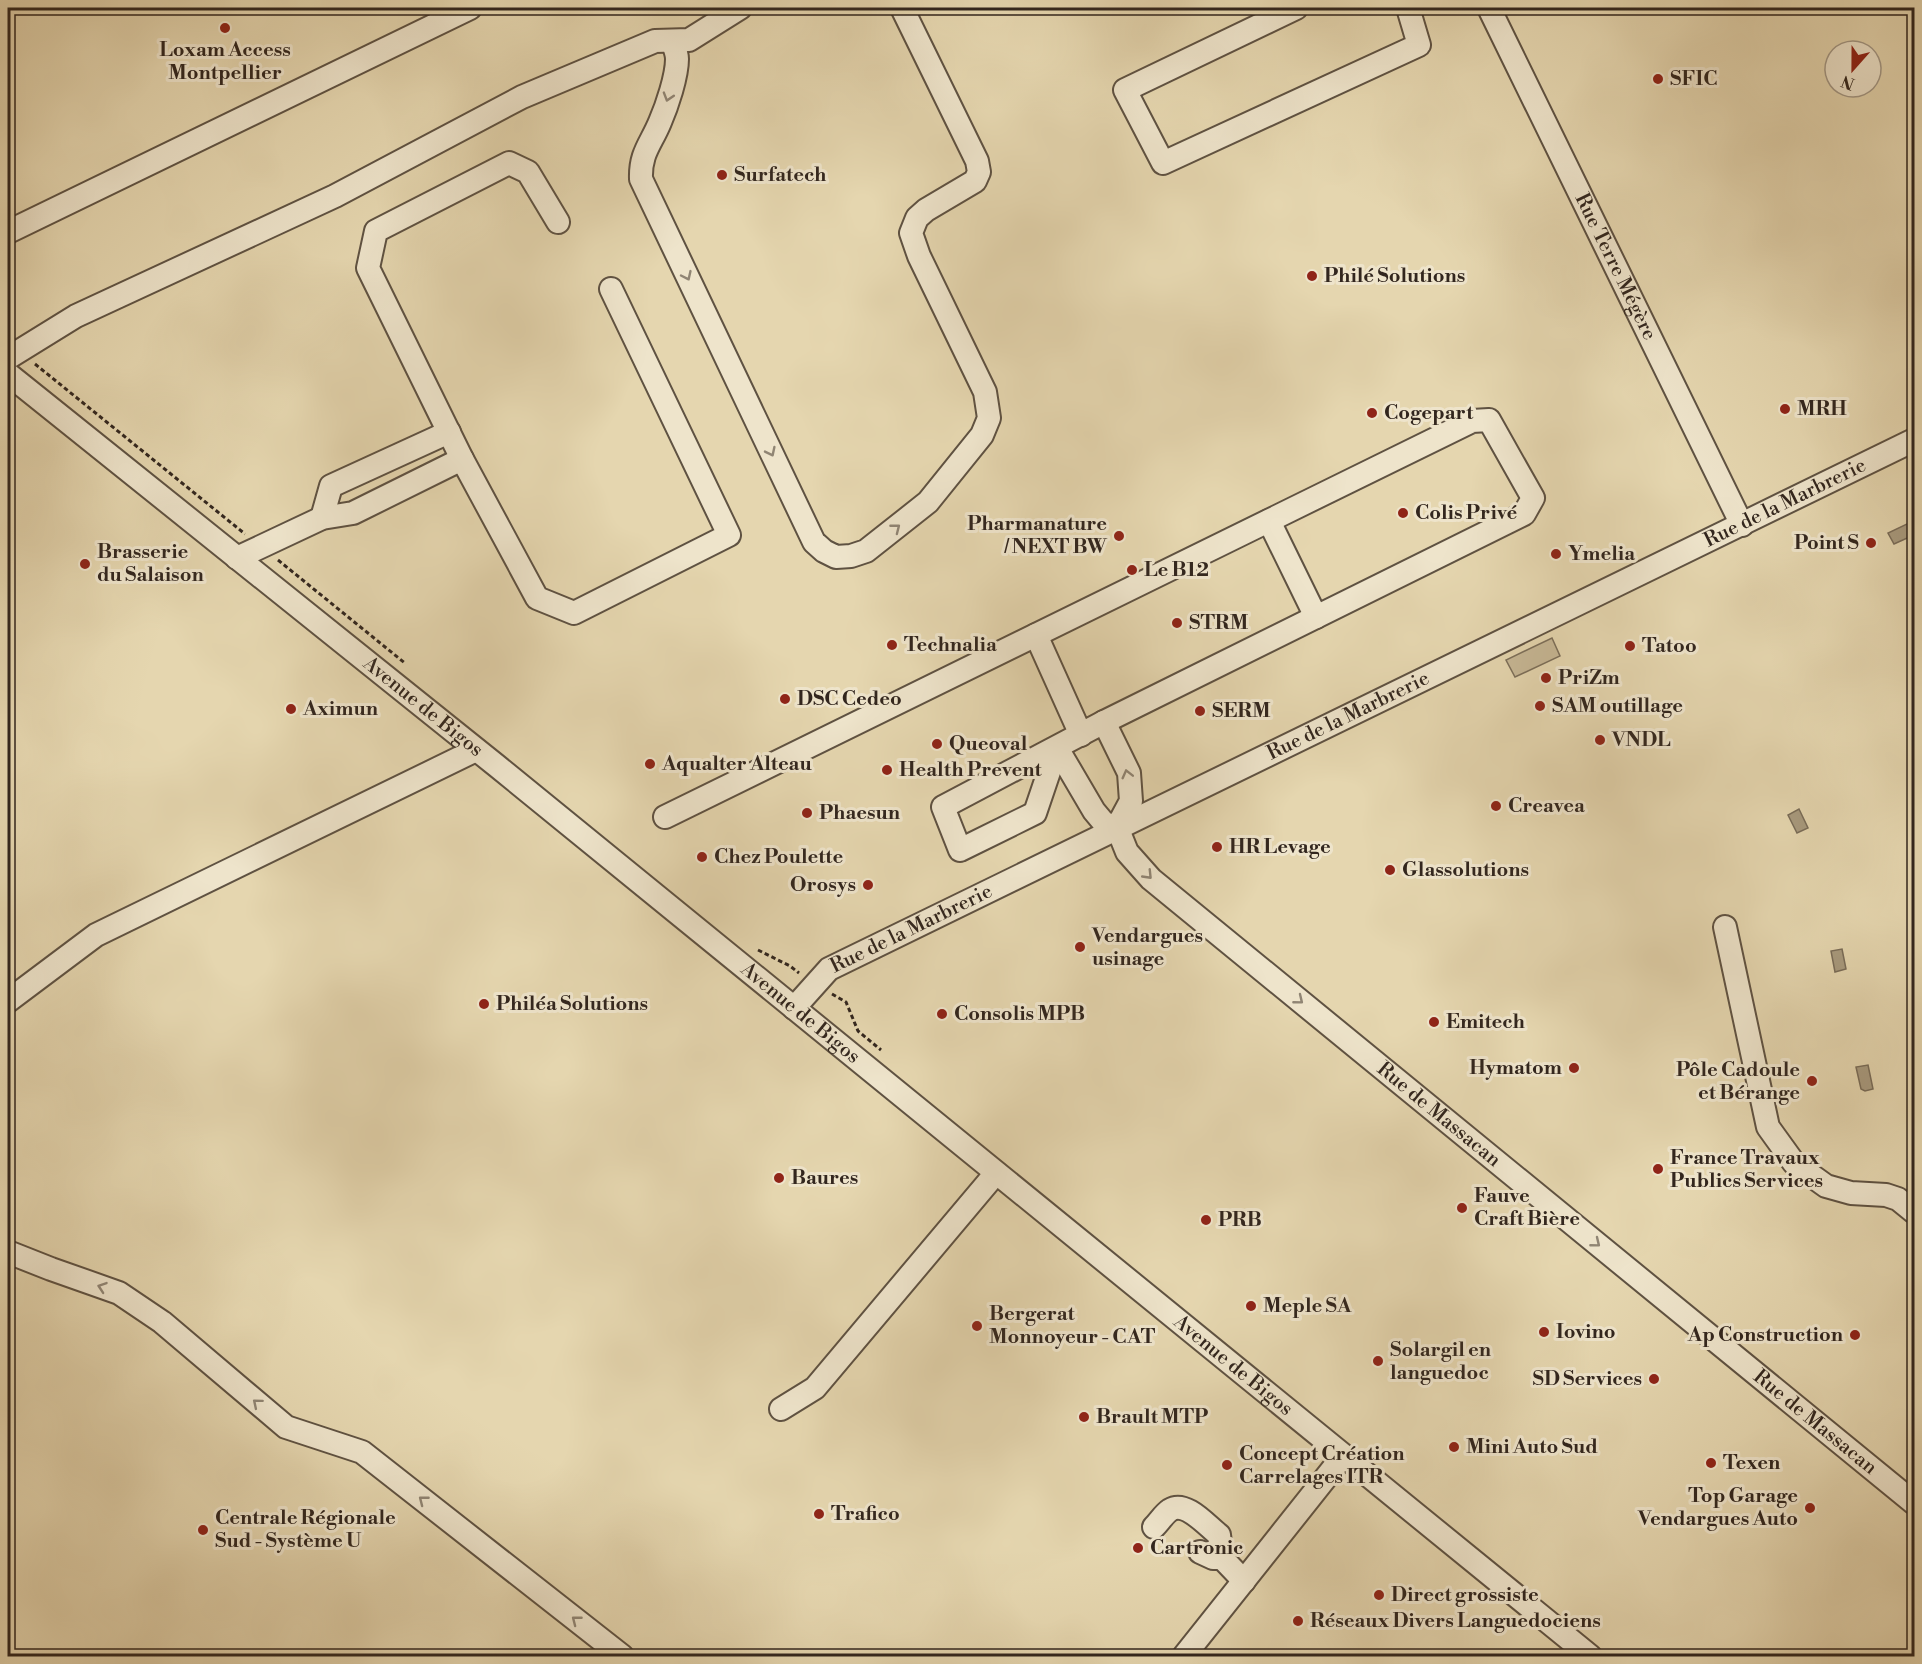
<svg xmlns="http://www.w3.org/2000/svg" width="1922" height="1664" font-family="'Libre Bodoni',serif">
	<rect width="100%" height="100%" fill="#e5d6af"/>
	<filter id="stains"><feTurbulence type="fractalNoise" baseFrequency=".00333" numOctaves="4"/><feColorMatrix values="0 0 0 0 .2 0 0 0 0 .09 0 0 0 0 .02 0 0 0 .5 -.17"/></filter>
	<radialGradient id="worn" r=".72"><stop offset=".6" stop-color="#630" stop-opacity="0"/><stop offset="1" stop-color="#630" stop-opacity=".3"/></radialGradient>
	<path fill="#c7b896" stroke="#7c6f5a" stroke-width="1.5" d="M1552 638 1560 656 1515 677 1506 660Z"/>
	<path fill="#a89a7e" stroke="#796c58" stroke-width="1.5" d="M1911 522 1914 524V535L1894 544 1888 533Z
		M1799 809 1808 828 1797 833 1788 815Z
		M1842 949 1846 969 1835 972 1831 951Z
		M1868 1065 1873 1089 1865 1091 1861 1089 1856 1067Z"/>
	<g fill="none" stroke-linecap="round" stroke-linejoin="round">
		<defs>
			<g id="minor">
				<path d="M1296 8 1125 90 1163 163 1419 45 1408 8"/>
				<path id="s1" d="M1489 8 1742 525"/>
				<path d="M672 41C674 46 677 53 677 59 677 76 667 106 660 122 651 144 640 153 641 179L814 542 824 551 836 557 851 556 866 551 928 502 982 435 989 418 985 392 919 256 911 233 917 218 926 210 975 181 979 172 977 161 902 8"/>
				<path d="M8 232 470 8"/>
				<path d="M8 358 76 316 335 196 522 97 655 41 689 40 740 8"/>
				<path id="s2" d="M8 374 497 766 1590 1656"/>
				<path d="M462 459 368 268 376 231 509 163 528 172 558 222"/>
				<path d="M322 518 331 486 449 432"/>
				<path d="M1269 521 1316 617"/>
				<path d="M237 558 322 518 353 513 462 459 537 598 574 613 729 535 611 289"/>
				<path d="M1036 635 1081 735"/>
				<path d="M1104 722 1129 773 1131 801 1117 827"/>
				<path d="M1057 748 1094 811 1104 823 1117 827"/>
				<path d="M665 817 1472 421 1489 420 1533 498 1524 514 1104 722 943 807 960 850 1035 813 1057 748"/>
				<path id="s3" d="M1117 827 1127 852 1151 879 1914 1503"/>
				<path d="M1725 927 1768 1127 1794 1163 1826 1186 1851 1193 1886 1195 1898 1199 1914 1212"/>
				<path d="M8 1001 96 935 476 750"/>
				<path id="s4" d="M794 1008 829 969 1914 440"/>
				<path d="M8 1252 51 1269 119 1293 162 1322 286 1427 362 1452 622 1656"/>
				<path d="M781 1409 815 1388 996 1173"/>
				<path d="M1154 1527C1159 1522 1164 1514 1170 1510 1186 1500 1207 1526 1219 1535L1222 1558 1244 1581"/>
				<path d="M1200 1552 1213 1558H1222"/>
				<path d="M1184 1656 1343 1456"/>
			</g>
		</defs>
		<use href="#minor" stroke="#5f5242" stroke-width="26"/>
		<path stroke="#32261e" stroke-width="3" stroke-dasharray="4.5 3" stroke-linecap="butt" d="M35 364 245 534
			M278 560 406 664
			M758 950 790 966 799 973
			M832 994 846 1002 858 1031 881 1050"/>
		<use href="#minor" stroke="#eee4cb" stroke-width="22"/>
	</g>
	<defs><path id="oneway-chevron" d="M-2-3.5L2.5 0L-2 3.5" fill="none" stroke-width="1.6" stroke-linecap="round" stroke-linejoin="round" transform="scale(1.5)"/></defs>
	<g stroke="#908574">
		<use href="#oneway-chevron" transform="translate(668 97) rotate(107)"/>
		<use href="#oneway-chevron" transform="translate(687 276) rotate(65)"/>
		<use href="#oneway-chevron" transform="translate(771 452) rotate(64)"/>
		<use href="#oneway-chevron" transform="translate(896 528) rotate(-38)"/>
		<use href="#oneway-chevron" transform="translate(1127 774) rotate(-104)"/>
		<use href="#oneway-chevron" transform="translate(1148 875) rotate(46)"/>
		<use href="#oneway-chevron" transform="translate(1299 1000) rotate(39)"/>
		<use href="#oneway-chevron" transform="translate(1596 1243) rotate(39)"/>
		<use href="#oneway-chevron" transform="translate(102 1287) rotate(-161)"/>
		<use href="#oneway-chevron" transform="translate(257 1403) rotate(-140)"/>
		<use href="#oneway-chevron" transform="translate(423 1500) rotate(-142)"/>
		<use href="#oneway-chevron" transform="translate(576 1620) rotate(-142)"/>
	</g>
	<g fill="#8f2418" stroke="#eee4cb" stroke-width="2">
		<circle cx="225" cy="28" r="6"/>
		<circle cx="1658" cy="79" r="6"/>
		<circle cx="722" cy="175" r="6"/>
		<circle cx="1312" cy="276" r="6"/>
		<circle cx="1785" cy="409" r="6"/>
		<circle cx="1372" cy="413" r="6"/>
		<circle cx="1403" cy="513" r="6"/>
		<circle cx="1119" cy="536" r="6"/>
		<circle cx="1871" cy="543" r="6"/>
		<circle cx="1556" cy="554" r="6"/>
		<circle cx="85" cy="564" r="6"/>
		<circle cx="1132" cy="570" r="6"/>
		<circle cx="1177" cy="623" r="6"/>
		<circle cx="892" cy="645" r="6"/>
		<circle cx="1630" cy="646" r="6"/>
		<circle cx="1546" cy="678" r="6"/>
		<circle cx="785" cy="699" r="6"/>
		<circle cx="1540" cy="706" r="6"/>
		<circle cx="291" cy="709" r="6"/>
		<circle cx="1200" cy="711" r="6"/>
		<circle cx="1600" cy="740" r="6"/>
		<circle cx="937" cy="744" r="6"/>
		<circle cx="650" cy="764" r="6"/>
		<circle cx="887" cy="770" r="6"/>
		<circle cx="1496" cy="806" r="6"/>
		<circle cx="807" cy="813" r="6"/>
		<circle cx="1217" cy="847" r="6"/>
		<circle cx="702" cy="857" r="6"/>
		<circle cx="1390" cy="870" r="6"/>
		<circle cx="868" cy="885" r="6"/>
		<circle cx="1080" cy="947" r="6"/>
		<circle cx="484" cy="1004" r="6"/>
		<circle cx="942" cy="1014" r="6"/>
		<circle cx="1434" cy="1022" r="6"/>
		<circle cx="1574" cy="1068" r="6"/>
		<circle cx="1812" cy="1081" r="6"/>
		<circle cx="1658" cy="1169" r="6"/>
		<circle cx="779" cy="1178" r="6"/>
		<circle cx="1462" cy="1208" r="6"/>
		<circle cx="1206" cy="1220" r="6"/>
		<circle cx="1251" cy="1306" r="6"/>
		<circle cx="977" cy="1326" r="6"/>
		<circle cx="1544" cy="1332" r="6"/>
		<circle cx="1855" cy="1335" r="6"/>
		<circle cx="1378" cy="1361" r="6"/>
		<circle cx="1654" cy="1379" r="6"/>
		<circle cx="1084" cy="1417" r="6"/>
		<circle cx="1454" cy="1447" r="6"/>
		<circle cx="1711" cy="1463" r="6"/>
		<circle cx="1227" cy="1465" r="6"/>
		<circle cx="1810" cy="1508" r="6"/>
		<circle cx="819" cy="1514" r="6"/>
		<circle cx="203" cy="1530" r="6"/>
		<circle cx="1138" cy="1548" r="6"/>
		<circle cx="1379" cy="1595" r="6"/>
		<circle cx="1298" cy="1621" r="6"/>
	</g>
	<g text-anchor="middle" dominant-baseline="central" stroke-width="6" stroke-linejoin="round" paint-order="stroke">
		<g font-size="20" font-weight="bold" fill="#32261e" stroke="#eee4cb" text-anchor="start">
			<text x="225" y="50" text-anchor="middle">Loxam Access<tspan x="225" dy="23">Montpellier</tspan></text>
			<text x="1670" y="79">SFIC</text>
			<text x="734" y="175">Surfatech</text>
			<text x="1324" y="276">Philé Solutions</text>
			<text x="1797" y="409">MRH</text>
			<text x="1384" y="413">Cogepart</text>
			<text x="1415" y="513">Colis Privé</text>
			<text x="1107" y="524" text-anchor="end">Pharmanature<tspan x="1107" dy="23">/ NEXT BW</tspan></text>
			<text x="1859" y="543" text-anchor="end">Point S</text>
			<text x="97" y="552">Brasserie<tspan x="97" dy="23">du Salaison</tspan></text>
			<text x="1568" y="554">Ymelia</text>
			<text x="1144" y="570">Le B12</text>
			<text x="1189" y="623">STRM</text>
			<text x="904" y="645">Technalia</text>
			<text x="1642" y="646">Tatoo</text>
			<text x="1558" y="678">PriZm</text>
			<text x="797" y="699">DSC Cedeo</text>
			<text x="1552" y="706">SAM outillage</text>
			<text x="303" y="709">Aximun</text>
			<text x="1212" y="711">SERM</text>
			<text x="1612" y="740">VNDL</text>
			<text x="949" y="744">Queoval</text>
			<text x="662" y="764">Aqualter Alteau</text>
			<text x="899" y="770">Health Prevent</text>
			<text x="1508" y="806">Creavea</text>
			<text x="819" y="813">Phaesun</text>
			<text x="1229" y="847">HR Levage</text>
			<text x="714" y="857">Chez Poulette</text>
			<text x="1402" y="870">Glassolutions</text>
			<text x="856" y="885" text-anchor="end">Orosys</text>
			<text x="1092" y="936">Vendargues<tspan x="1092" dy="23">usinage</tspan></text>
			<text x="496" y="1004">Philéa Solutions</text>
			<text x="954" y="1014">Consolis MPB</text>
			<text x="1446" y="1022">Emitech</text>
			<text x="1562" y="1068" text-anchor="end">Hymatom</text>
			<text x="1800" y="1070" text-anchor="end">Pôle Cadoule<tspan x="1800" dy="23">et Bérange</tspan></text>
			<text x="1670" y="1158">France Travaux<tspan x="1670" dy="23">Publics Services</tspan></text>
			<text x="791" y="1178">Baures</text>
			<text x="1474" y="1196">Fauve<tspan x="1474" dy="23">Craft Bière</tspan></text>
			<text x="1218" y="1220">PRB</text>
			<text x="1263" y="1306">Meple SA</text>
			<text x="989" y="1314">Bergerat<tspan x="989" dy="23">Monnoyeur - CAT</tspan></text>
			<text x="1556" y="1332">Iovino</text>
			<text x="1843" y="1335" text-anchor="end">Ap Construction</text>
			<text x="1390" y="1350">Solargil en<tspan x="1390" dy="23">languedoc</tspan></text>
			<text x="1642" y="1379" text-anchor="end">SD Services</text>
			<text x="1096" y="1417">Brault MTP</text>
			<text x="1466" y="1447">Mini Auto Sud</text>
			<text x="1239" y="1454">Concept Création<tspan x="1239" dy="23">Carrelages ITR</tspan></text>
			<text x="1723" y="1463">Texen</text>
			<text x="1798" y="1496" text-anchor="end">Top Garage<tspan x="1798" dy="23">Vendargues Auto</tspan></text>
			<text x="831" y="1514">Trafico</text>
			<text x="215" y="1518">Centrale Régionale<tspan x="215" dy="23">Sud - Système U</tspan></text>
			<text x="1150" y="1548">Cartronic</text>
			<text x="1391" y="1595">Direct grossiste</text>
			<text x="1310" y="1621">Réseaux Divers Languedociens</text>
		</g>
		<g font-size="20" fill="#32261e" stroke="#eee4cb">
			<text stroke="none"><textPath href="#s1" startOffset="288">Rue Terre Mégère</textPath></text>
			<text stroke="none"><textPath href="#s4" startOffset="1116">Rue de la Marbrerie</textPath></text>
			<text stroke="none"><textPath href="#s2" startOffset="532">Avenue de Bigos</textPath></text>
			<text stroke="none"><textPath href="#s4" startOffset="630">Rue de la Marbrerie</textPath></text>
			<text stroke="none"><textPath href="#s4" startOffset="144">Rue de la Marbrerie</textPath></text>
			<text stroke="none"><textPath href="#s2" startOffset="1018">Avenue de Bigos</textPath></text>
			<text stroke="none"><textPath href="#s3" startOffset="435">Rue de Massacan</textPath></text>
			<text stroke="none"><textPath href="#s2" startOffset="1576">Avenue de Bigos</textPath></text>
			<text stroke="none"><textPath href="#s3" startOffset="921">Rue de Massacan</textPath></text>
		</g>
	</g>
	<rect width="1922" height="1664" fill="none" stroke="#e5d6af" stroke-width="30"/>
	<rect x="9" y="9" width="1904" height="1646" fill="none" stroke="#32261e" stroke-width="3"/>
	<rect x="15" y="15" width="1892" height="1634" fill="none" stroke="#32261e" stroke-width="1.5"/>
	<g transform="translate(1853 69) rotate(201)"><circle r="28" fill="#eee4cb" stroke="#a39886" stroke-width="1.5"/>
	<path d="M0-4.5L10 22L0 15L-10 22Z" fill="#8f2418"/>
	<text y="-9" font-size="16" font-weight="bold" text-anchor="middle" fill="#32261e">N</text>
	</g>
	<rect width="100%" height="100%" filter="url(#stains)"/>
	<rect width="100%" height="100%" fill="url(#worn)"/>
</svg>
